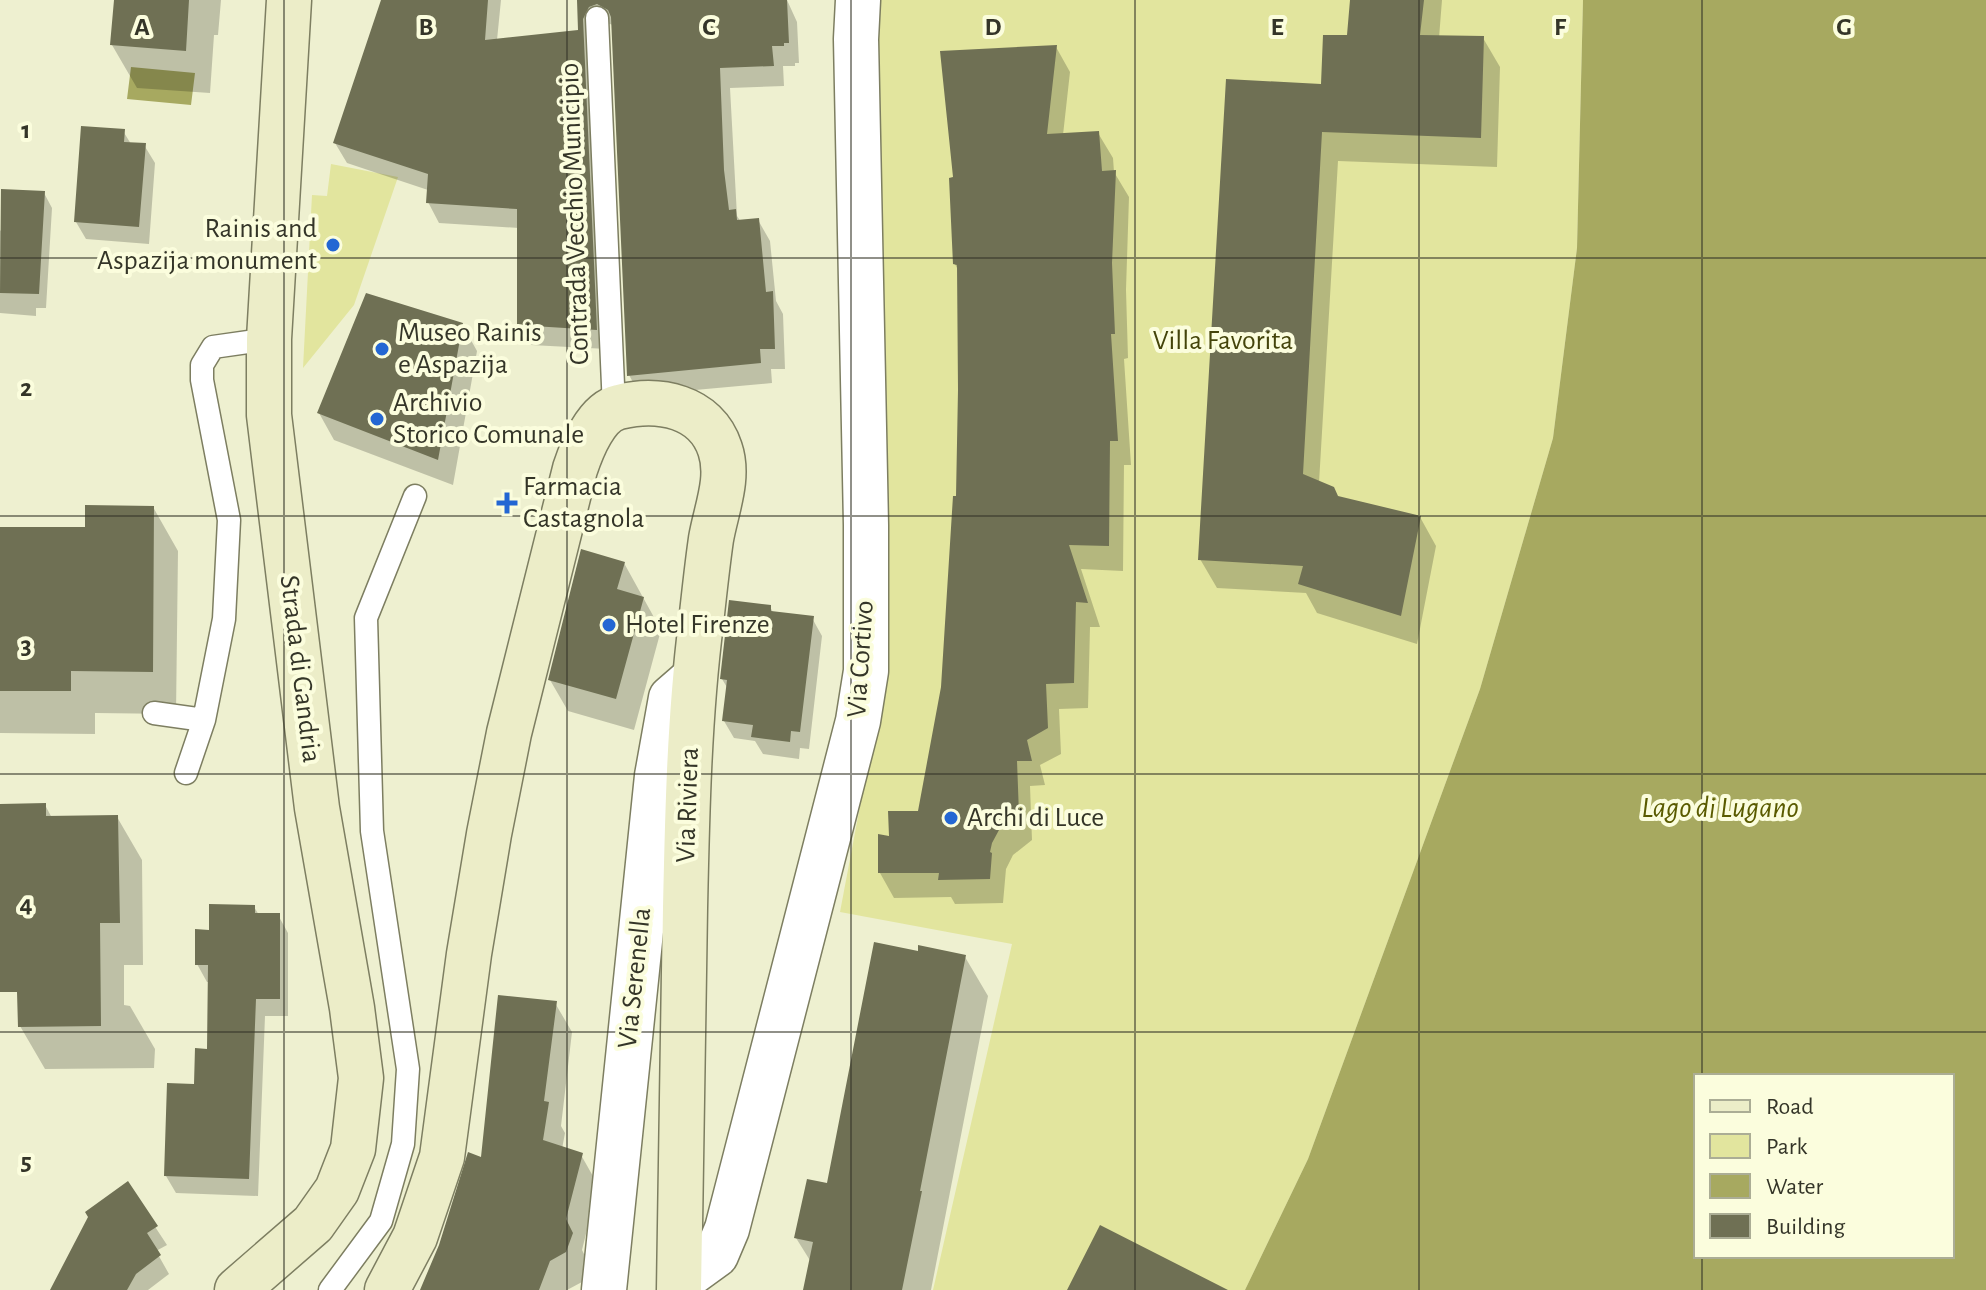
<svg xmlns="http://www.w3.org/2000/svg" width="1986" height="1290" font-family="'Alegreya Sans',sans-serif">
	<rect width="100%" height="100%" fill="#eef0d0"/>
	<path fill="#e2e59e" d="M877 0H1583L1577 248 1553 438 1480 689 1308 1159 1245 1290H933L1012 944 840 912 885 674Z
		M331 164 398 177 354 305 303 368 312 195 327 196Z"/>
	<path fill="#a7a960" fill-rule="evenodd" d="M1583 0H1986V1290H1245L1308 1159 1480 689 1553 438 1577 248ZM1952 1076V1256H1696V1076Z
		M131 67 195 73 191 105 127 99Z"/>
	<path fill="#0003" d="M116 0H221L218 35H214L210 93 137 88 112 45Z
		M404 0H501L497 40 580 32 579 0H787L797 22 799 63H795V66H783L784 86 730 88 737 216 741 222 758 220 770 241 776 301 783 314 785 369H771L772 383 640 395 629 375 613 25 610 24 600 27 607 349 531 345 519 325V228L439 223 428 202V190L347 163 335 143Z
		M1352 0H1442L1439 38H1483L1500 67 1497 167 1338 161 1319 483 1337 498 1420 517 1436 546 1417 644 1317 613 1306 593 1217 588 1200 559 1323 86 1348 37Z
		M1056 47 1070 72 1063 135 1098 133 1113 158 1114 172 1129 197 1126 290 1128 358 1124 359 1131 465H1124L1123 571 1081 569 1100 627H1090L1088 708 1059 709 1061 754 1040 765 1045 785 1030 786 1032 840 1013 855 1006 869 1003 903 955 904 951 897 894 898 880 873 891 838 919 813 943 687 958 498 959 272 955 264Z
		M123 131 131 144 144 145 155 163 149 244 86 239 76 222Z
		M44 193 52 208 46 308H36V316L0 313V231Z
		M462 324 477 351 453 485 334 440 319 413Z
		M153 507 178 551 176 714 95 713V734L0 733V529H87Z
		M624 563 661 630 634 730 568 711 550 680Z
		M770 607 774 614 812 618 822 636 809 749 800 748 799 759 763 754 755 741 734 738 724 721 728 689 722 679Z
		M45 805 52 818 117 817 142 860 143 965H124V1005L130 1006 155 1049 154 1068 45 1069 20 1026 19 990 0 806Z
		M254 907 259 915H278L288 933V1016H265L258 1196 176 1193 166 1176 209 1051 210 982H207L197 964 211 932Z
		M920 953 965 957 988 996 931 1290H804L811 1262 796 1238 828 1185Z
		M555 1003 572 1032 561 1126 565 1133 562 1149 581 1155 598 1185 582 1250 589 1264 582 1282 567 1290H422Z
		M127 1184 167 1245 156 1251 169 1274 148 1290H53Z"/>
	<path fill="#6f7054" d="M114 0H189L186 51 110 45Z
		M381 0H488L485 40 578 30 577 0H787L789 43H784V46H772L774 66 720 68 724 170 729 210 736 209 737 220 759 218 766 292 773 291 775 349H760L761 363 627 376 611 17 608 10 597 4 589 7 583 19 597 330 517 325V209L426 203 428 174 333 143Z
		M1350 0H1424L1420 35 1484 36 1481 138 1322 132 1303 474 1334 487 1338 496 1421 516 1401 616 1298 584 1303 566 1198 560 1226 79 1321 84 1323 35H1347Z
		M1057 45 1047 134 1099 131 1102 171 1116 170 1112 263 1115 334H1111L1118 441H1110L1109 546 1069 545 1088 603 1076 602 1074 683 1046 684 1048 728 1027 740 1032 761H1017L1019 814 999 830 992 843 990 852 992 853 990 879 938 880 939 873H878V834L889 836 888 811H918L941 687 953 496H956L958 390 957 265 953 264 949 178 953 177 940 51Z
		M81 126 125 129 124 142 146 143 139 227 74 222Z
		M1 189 45 191 39 294 0 293Z
		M366 293 463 323 438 460 317 413Z
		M85 505 154 506 153 672 71 671V691H0V527H85Z
		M581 549 625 562 617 589 644 597 616 699 548 680Z
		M729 600 771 605V611L814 616 800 732 791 731 790 742 751 737 753 725 722 721 727 680 720 679Z
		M46 803V816L118 815 120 923H100L101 1026 18 1027 17 992H0V804Z
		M209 904 255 905V913H280V999H256L249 1179 164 1176 167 1083 194 1084 195 1048 207 1049 208 965H195V929L209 930Z
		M874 942 918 951V945L966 955 920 1191H922L902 1290H803L813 1242 794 1238 807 1179 827 1183Z
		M498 995 557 1001 544 1101 549 1102 543 1140 583 1153 566 1219 573 1233 566 1252 550 1261 539 1290H420L439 1245 468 1152 481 1157Z
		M128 1181 158 1226 147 1233 161 1255 136 1274 127 1290H50L88 1217 85 1212Z
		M1100 1225 1228 1290H1067Z"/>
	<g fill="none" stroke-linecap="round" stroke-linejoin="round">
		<defs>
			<path id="service" d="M597 18 614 408
				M154 713 204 720
				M186 773 204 720 224 619 229 520 202 380V365L213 347 269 339
				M330 1290 381 1221 403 1144 408 1069 372 831 366 618 415 496"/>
			<path id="minor" d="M680 1281 716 1255 727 1229 858 721 866 671V525L856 39 858 0
				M604 1290 657 776 671 698 694 678"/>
			<path id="secondary" d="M237 1290 313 1224 337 1190 353 1149 361 1078 352 1008 317 808 269 415V339L289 0
				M387 1290 415 1237 442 1157 469 954 489 834 509 733 575 469C582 448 596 412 619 407 659 397 706 406 720 449 730 478 716 510 711 539 707 567 704 595 701 623 689 718 687 813 685 908 682 1035 682 1163 679 1290"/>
		</defs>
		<use href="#service" stroke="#7d7e61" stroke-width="25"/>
		<use href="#minor" stroke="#7d7e61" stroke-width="47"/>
		<use href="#secondary" stroke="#7d7e61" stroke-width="47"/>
		<use href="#service" stroke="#fff" stroke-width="22"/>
		<use href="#minor" stroke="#fff" stroke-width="44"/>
		<use href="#secondary" stroke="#ecedc8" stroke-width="44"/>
	</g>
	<path fill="none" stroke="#343528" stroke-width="2" stroke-opacity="0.55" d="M284 0V1290M567 0V1290M851 0V1290M1135 0V1290M1419 0V1290M1702 0V1076M0 258H1986M0 516H1986M0 774H1986M0 1032H1986M1702 1256V1290"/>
	<g fill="#2467d3" stroke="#fbfddd" stroke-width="3">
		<circle cx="333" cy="245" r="8"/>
		<circle cx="382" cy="349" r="8"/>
		<circle cx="377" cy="419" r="8"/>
		<path d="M503 491h8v8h8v8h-8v8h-8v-8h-8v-8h8z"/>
		<circle cx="609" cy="625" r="8"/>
		<circle cx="951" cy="818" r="8"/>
	</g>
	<g text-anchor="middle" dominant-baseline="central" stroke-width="8" stroke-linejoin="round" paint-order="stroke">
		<g font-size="28" fill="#343528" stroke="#fbfddd">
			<text transform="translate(575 214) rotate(-92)">Contrada Vecchio Municipio</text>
			<text transform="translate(861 659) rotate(-86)">Via Cortivo</text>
			<text transform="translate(300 669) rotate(83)">Strada di Gandria</text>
			<text transform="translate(688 805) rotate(-88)">Via Riviera</text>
			<text transform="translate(635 978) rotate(-84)">Via Serenella</text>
		</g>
		<g font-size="28" fill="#343528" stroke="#fbfddd" text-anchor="start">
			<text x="317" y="229" text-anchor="end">Rainis and<tspan x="317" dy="32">Aspazija monument</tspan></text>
			<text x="398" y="333">Museo Rainis<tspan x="398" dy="32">e Aspazija</tspan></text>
			<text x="393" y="403">Archivio<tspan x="393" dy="32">Storico Comunale</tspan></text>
			<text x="523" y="487">Farmacia<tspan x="523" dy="32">Castagnola</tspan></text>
			<text x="625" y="625">Hotel Firenze</text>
			<text x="967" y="818">Archi di Luce</text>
		</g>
		<g font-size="28" fill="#44440a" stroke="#fbfddd">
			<text x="1223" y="341">Villa Favorita</text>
		</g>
		<g font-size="30" font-style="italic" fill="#5a5b00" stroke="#fbfddd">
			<text x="1720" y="808">Lago di Lugano</text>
		</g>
	</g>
	<g font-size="26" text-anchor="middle" font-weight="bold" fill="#343528" stroke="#fbfddd" stroke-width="8" stroke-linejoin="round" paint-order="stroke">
		<text x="142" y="35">A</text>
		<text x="426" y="35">B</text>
		<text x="709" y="35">C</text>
		<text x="993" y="35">D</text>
		<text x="1277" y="35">E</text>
		<text x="1560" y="35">F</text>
		<text x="1844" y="35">G</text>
		<text x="26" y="138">1</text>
		<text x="26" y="396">2</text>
		<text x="26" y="654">3</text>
		<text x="26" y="912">4</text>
		<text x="26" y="1170">5</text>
	</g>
	<rect x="1694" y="1074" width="260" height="184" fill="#fbfddd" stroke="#abad95" stroke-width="2"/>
	<rect x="1710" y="1100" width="40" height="12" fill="#ecedc8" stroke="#abad95" stroke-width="2"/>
	<text x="1766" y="1114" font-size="24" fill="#343528">Road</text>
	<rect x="1710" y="1134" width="40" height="24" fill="#e2e59e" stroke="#abad95" stroke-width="2"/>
	<text x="1766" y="1154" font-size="24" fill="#343528">Park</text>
	<rect x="1710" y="1174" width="40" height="24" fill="#a7a960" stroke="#abad95" stroke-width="2"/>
	<text x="1766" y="1194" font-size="24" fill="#343528">Water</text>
	<rect x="1710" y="1214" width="40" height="24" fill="#6f7054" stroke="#abad95" stroke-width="2"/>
	<text x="1766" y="1234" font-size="24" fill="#343528">Building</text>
</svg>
